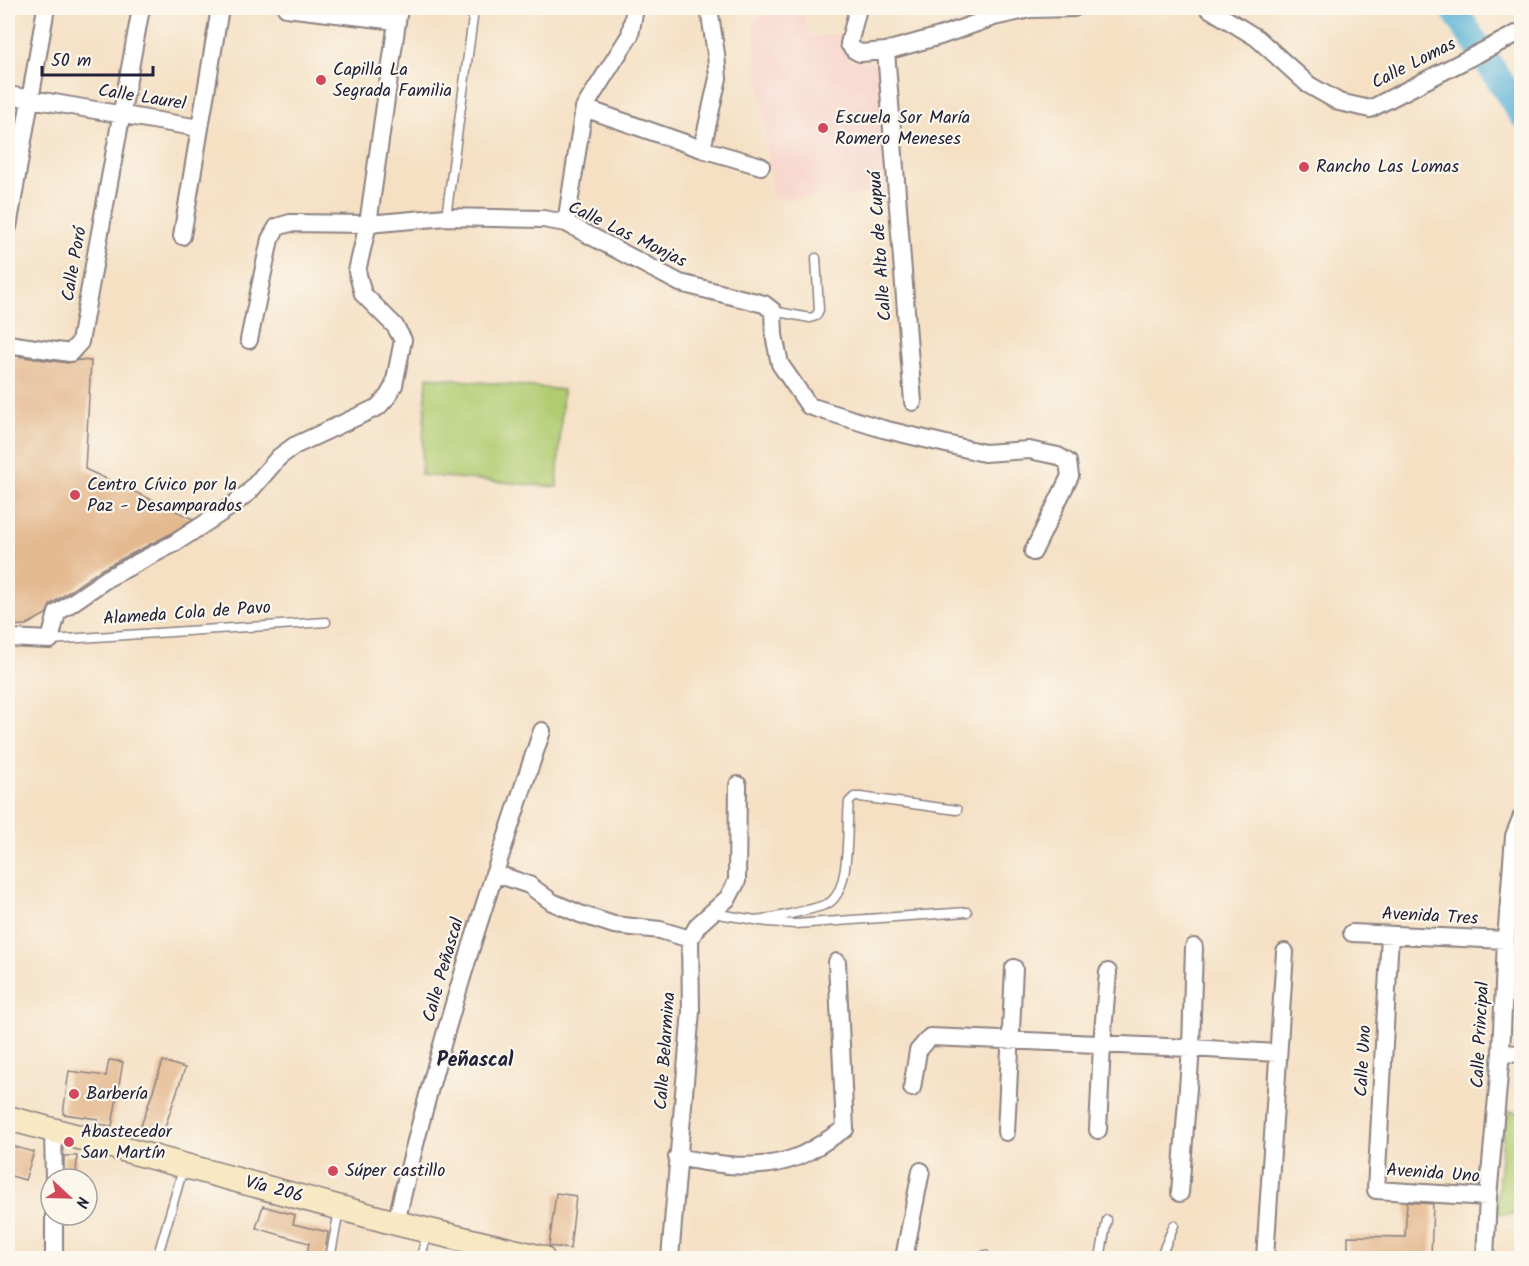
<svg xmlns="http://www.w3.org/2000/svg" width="1529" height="1266" font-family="Kalam,sans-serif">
	<rect width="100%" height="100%" fill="#fbf7ec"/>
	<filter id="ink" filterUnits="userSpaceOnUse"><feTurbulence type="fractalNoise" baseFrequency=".0167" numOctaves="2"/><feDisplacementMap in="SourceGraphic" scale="12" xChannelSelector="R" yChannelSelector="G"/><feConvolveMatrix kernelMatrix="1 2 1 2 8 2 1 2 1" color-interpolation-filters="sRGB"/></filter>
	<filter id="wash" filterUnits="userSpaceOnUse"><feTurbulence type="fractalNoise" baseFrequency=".008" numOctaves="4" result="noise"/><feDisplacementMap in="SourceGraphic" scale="24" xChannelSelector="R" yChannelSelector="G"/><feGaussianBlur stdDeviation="1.35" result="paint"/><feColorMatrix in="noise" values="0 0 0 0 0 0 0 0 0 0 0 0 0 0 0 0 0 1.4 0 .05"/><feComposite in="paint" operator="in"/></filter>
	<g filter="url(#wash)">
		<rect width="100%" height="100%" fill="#f5e0c4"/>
		<path fill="#f7d1c7" d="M799 8H803L809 36 844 34 848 59 876 63 888 193 773 199 752 19Z"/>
		<path fill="#b0cb70" stroke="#697656" stroke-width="1.5" d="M427 377 563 390 557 487 421 475Z
			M1505 1111 1521 1112V1215L1496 1213Z"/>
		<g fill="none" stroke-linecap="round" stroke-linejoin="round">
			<path stroke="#5bb2d7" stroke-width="27" d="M1453 8 1522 115"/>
		</g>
		<g id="blocks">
			<path fill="#e4b990" d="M8 355 68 363 78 360 91 361 85 469 193 519 170 534 102 569 51 604 46 614 26 625 8 626Z
				M109 1060 123 1062 112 1126 98 1124V1119L63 1114 69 1071 106 1076Z
				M163 1061 185 1068 163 1133 141 1126Z
				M12 1146 34 1152 25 1180 8 1175V1162Z
				M64 1156H77L76 1179H64Z
				M556 1193 576 1196 570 1249 549 1246Z
				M1407 1202 1433 1204 1431 1258H1348V1236L1405 1237Z
				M263 1206 295 1215 293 1224 328 1232 324 1258H306L309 1243 256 1228Z"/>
		</g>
	</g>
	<g filter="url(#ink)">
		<use href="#blocks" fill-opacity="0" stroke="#8c8180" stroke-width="1.5"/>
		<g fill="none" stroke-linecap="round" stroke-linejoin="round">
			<defs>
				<path id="service" d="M446 217 473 18
					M773 311 810 318 816 316 819 310 816 258
					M50 640 326 622
					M712 913 768 922 795 924 967 912
					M759 921C777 916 811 911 827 904 852 892 846 827 849 802L854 797H860L957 810
					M157 1258 183 1169
					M330 1258 339 1211
					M421 1258 427 1231
					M471 1258 474 1242
					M985 1258V1255
					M1100 1258 1107 1220
					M1160 1258 1174 1225"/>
				<path id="minor" d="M286 8 396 21
					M858 8 849 44 854 50 860 53 886 51 940 36 994 17 1030 9 1074 8
					M1208 8 1257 38 1309 85 1339 102 1370 109 1522 31
					M886 51 913 402
					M8 95 199 128
					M584 108 702 149 761 166
					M702 149 718 78 716 54 709 8
					M566 223 584 108 630 35 635 8
					M8 227 46 8
					M182 236 220 8
					M249 340 270 239 277 227 290 223 368 224 446 217 543 219 566 223 680 283 764 304 773 311 774 335 780 364 809 406 883 429 984 453 1029 450 1058 456 1068 462 1070 476 1033 552
					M8 344 70 353 80 342 141 8
					M8 638 50 640 57 613 108 578 175 543 230 507 249 492 279 457 294 446 378 407 388 396 394 385 403 340 395 326 363 294 357 271 368 224 399 8
					M494 873 529 885 552 902 580 914 614 925 660 930 690 939
					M1352 933 1506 940
					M1390 935 1376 1190 1488 1197
					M1501 1053 1522 1054
					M912 1088 918 1051 930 1037 1191 1048 1277 1053
					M53 1130 54 1179
					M1098 1130 1102 1044 1108 972
					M1006 1132 1014 968
					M677 1157C717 1165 758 1172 797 1157 813 1151 829 1138 845 1129L837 962
					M1180 1193 1191 1048 1194 947
					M54 1215V1258
					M396 1223C434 1056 487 893 542 731
					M670 1258 691 1011 690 939 698 925 728 898 737 881 738 785
					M904 1258 921 1171
					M1265 1258 1285 952
					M1485 1258 1488 1197 1501 1053 1506 940 1514 836 1522 816"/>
				<path id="secondary" d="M8 1118 396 1223 542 1258"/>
			</defs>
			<use href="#service" stroke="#8c8180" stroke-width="11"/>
			<use href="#minor" stroke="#8c8180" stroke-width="20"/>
			<use href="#secondary" stroke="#8c8180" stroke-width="27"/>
			<use href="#service" stroke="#fff" stroke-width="8"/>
			<use href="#minor" stroke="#fff" stroke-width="16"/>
			<use href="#secondary" stroke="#f8e8c3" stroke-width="24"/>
		</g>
	</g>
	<g fill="#d1495b" stroke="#fbf7ec" stroke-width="2">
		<circle cx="321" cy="80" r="6"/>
		<circle cx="823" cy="128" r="6"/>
		<circle cx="1304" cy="167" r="6"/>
		<circle cx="75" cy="495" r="6"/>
		<circle cx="74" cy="1094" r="6"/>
		<circle cx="69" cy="1142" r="6"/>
		<circle cx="333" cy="1171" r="6"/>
	</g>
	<g text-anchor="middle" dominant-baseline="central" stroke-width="4.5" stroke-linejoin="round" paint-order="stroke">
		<g font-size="18" fill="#22223b" stroke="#fbf7ec">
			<text transform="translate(1414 64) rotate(-27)">Calle Lomas</text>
			<text transform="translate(142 98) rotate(9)">Calle Laurel</text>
			<text transform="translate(627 235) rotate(26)">Calle Las Monjas</text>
			<text transform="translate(881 246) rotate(-94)">Calle Alto de Cupuá</text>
			<text transform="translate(75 264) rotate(-80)">Calle Poró</text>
			<text transform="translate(187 614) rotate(-4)">Alameda Cola de Pavo</text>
			<text transform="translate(1430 917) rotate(3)">Avenida Tres</text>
			<text transform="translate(444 970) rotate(-74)">Calle Peñascal</text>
			<text transform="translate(1481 1035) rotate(-87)">Calle Principal</text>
			<text transform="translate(666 1051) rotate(-86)">Calle Belarmina</text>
			<text transform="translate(1364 1061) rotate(-87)">Calle Uno</text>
			<text transform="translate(1433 1174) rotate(4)">Avenida Uno</text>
			<text transform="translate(274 1190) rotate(15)">Vía 206</text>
		</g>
		<g font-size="18" fill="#22223b" stroke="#fbf7ec" text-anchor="start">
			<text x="333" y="70">Capilla La<tspan x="333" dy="21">Segrada Familia</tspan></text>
			<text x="835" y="118">Escuela Sor María<tspan x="835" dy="21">Romero Meneses</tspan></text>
			<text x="1316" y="167">Rancho Las Lomas</text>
			<text x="87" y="485">Centro Cívico por la<tspan x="87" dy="21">Paz - Desamparados</tspan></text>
			<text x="86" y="1094">Barbería</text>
			<text x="81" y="1132">Abastecedor<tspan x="81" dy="21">San Martín</tspan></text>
			<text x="345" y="1171">Súper castillo</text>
		</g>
		<g font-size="20" font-weight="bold" fill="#22223b" stroke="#fbf7ec">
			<text x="475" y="1061">Peñascal</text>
		</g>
	</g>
	<rect width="1529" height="1266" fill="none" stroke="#fbf7ec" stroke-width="30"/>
	<g transform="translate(69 1197) rotate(112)"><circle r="28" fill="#fbf7ec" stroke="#a4a2a5" stroke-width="1.5"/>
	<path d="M0-4.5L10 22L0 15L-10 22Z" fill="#d1495b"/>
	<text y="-9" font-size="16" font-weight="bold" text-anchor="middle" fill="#22223b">N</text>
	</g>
	<path d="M42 66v9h111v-9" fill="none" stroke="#22223b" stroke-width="3"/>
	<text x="51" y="66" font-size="18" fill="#22223b" stroke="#fbf7ec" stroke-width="4.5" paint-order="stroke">50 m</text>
</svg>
